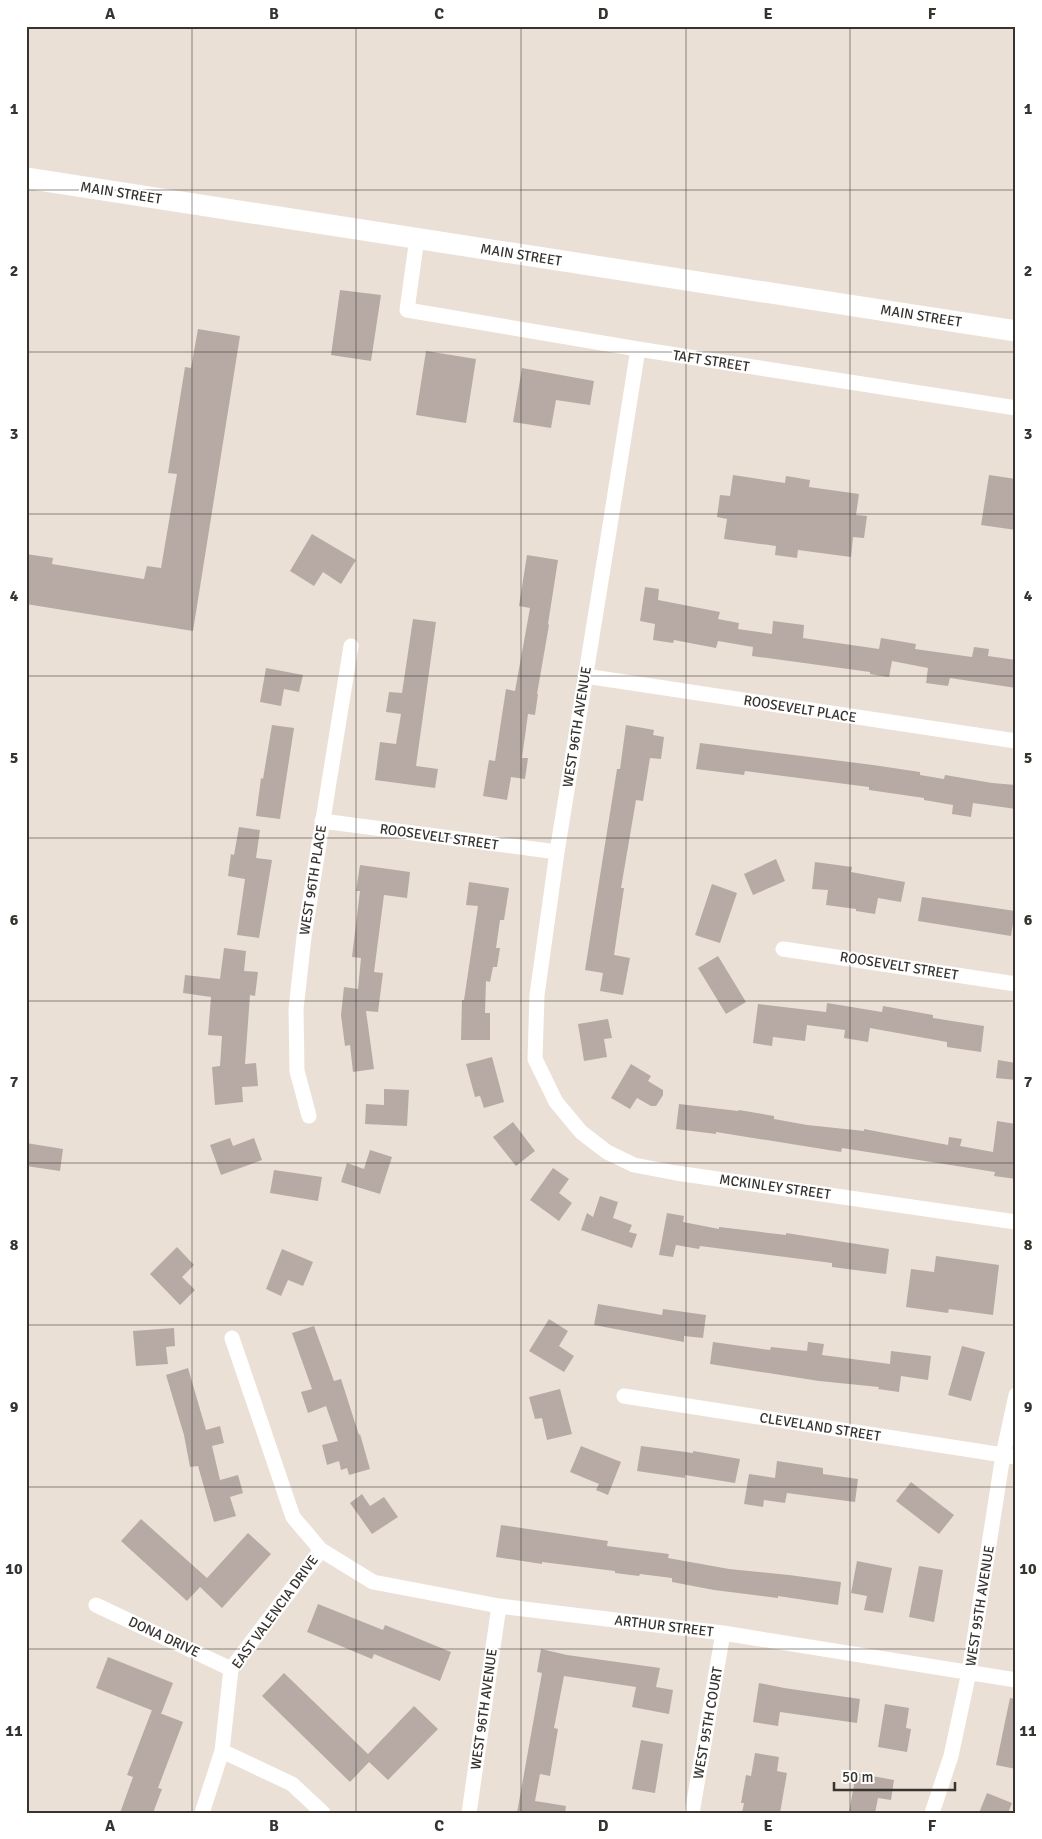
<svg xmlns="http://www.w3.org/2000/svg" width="1042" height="1839" font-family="Signika,sans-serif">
	<rect width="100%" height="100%" fill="#eae0d6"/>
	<path fill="#b7aaa4" d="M340 290 381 295 371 361 331 355Z
		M198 329 240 336 193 631 26 604V554L53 558 52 564 144 579 147 566 161 568 177 474 168 473 185 367 191 368Z
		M426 351 476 359 466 423 416 415Z
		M522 368 594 381 590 405 556 400 551 428 513 422Z
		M733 475 785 483 786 476 810 480 809 487 859 494 856 515 867 516 864 538 853 537 851 557 798 550 797 558 775 555 776 546 724 539 727 519 717 517 720 495 730 496Z
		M989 475 1016 479V530L981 525Z
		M312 534 356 560 341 584 323 572 314 586 290 571Z
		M527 555 558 560 548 624 549 625 537 694H538L535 715 528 714 522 758H528L525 779 511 777 507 800 483 796 489 760 495 761 506 689 515 691 530 608 519 606Z
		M645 587 659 589 658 600 720 612 718 619 739 623 738 629 772 634 773 621 804 625 803 638 879 649 881 638 916 644 915 649 972 657 974 647 989 649 988 656 1016 660V688L950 678 948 686 926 683 928 668 892 661 889 677 870 674V672L752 656 753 647 718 641 716 648 674 640 673 643 653 640 655 624 640 621Z
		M413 619 436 622 416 766 438 769 435 788 375 780 380 742 396 744 401 714 386 712 389 692 402 693Z
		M266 668 303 675 299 692 284 689 281 706 260 702Z
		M272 725 294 728 280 819 256 816 261 778 263 779Z
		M626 725 654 730 653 735 664 737 661 759 650 758 643 801 636 800 621 888H624L614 955 630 958 623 995 600 991 603 973 585 970 617 769H620Z
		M700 743 873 765 920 772V775L944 779 945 775 992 783 1016 785V809L973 803 971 817 952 814 953 805 924 800V798L869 790V787L745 771 744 775 696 769Z
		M239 827 260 830 256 858 272 860 259 938 237 935 245 879 228 876 231 854 234 855Z
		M776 859 785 881 753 895 744 874Z
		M815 862 852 867 851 872 905 882 901 902 878 898 875 914 856 911V909L826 905 828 890 812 889Z
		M360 865 410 872 407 898 384 895 374 972 383 973 378 1012 366 1011 374 1069 353 1072 350 1045 345 1046 341 1015 344 987 358 989 361 958 352 957 360 891H356Z
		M469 882 509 888 504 920H500L496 948H500L497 967H493L490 982 486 981 485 1013H490V1040H461L462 1000H464L478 906 466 905Z
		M712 884 737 893 720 943 695 935Z
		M922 897 1015 911 1011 936 918 921Z
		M224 948 246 951 244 971 258 972 255 996 250 995 245 1064 256 1063 258 1086 242 1087 243 1102 215 1105 212 1067 220 1066 222 1036 208 1035 211 997 183 993 185 975 220 979Z
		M718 956 746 1002 726 1014 698 968Z
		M827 1003 882 1012 883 1006 933 1015V1018L984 1026 981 1052 947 1047V1042L870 1028 868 1042 844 1038 845 1030 807 1025 805 1041 773 1037 772 1046 753 1043 758 1004 826 1012Z
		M608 1019 612 1038 604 1039 607 1057 584 1061 578 1024Z
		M492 1057 504 1102 484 1108 480 1096 475 1097 466 1064Z
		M998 1060 1016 1063V1080L996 1078Z
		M631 1064 651 1076 648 1081 663 1090V1095L656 1106H651L637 1098 630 1109 611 1098Z
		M384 1089 409 1090 407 1126 365 1124 366 1104 384 1105Z
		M679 1104 738 1111 739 1110 774 1116V1119L807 1125 864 1131V1129L948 1145 949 1137 962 1139 960 1146 993 1152 997 1121 1016 1124V1179L994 1176 995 1172 842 1148 841 1152 716 1132V1134L676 1129Z
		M513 1122 535 1151 516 1166 493 1137Z
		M230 1138 233 1146 254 1138 262 1160 221 1175 210 1145Z
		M26 1143 63 1149 60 1171 26 1166Z
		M370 1150 392 1157 380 1194 341 1182 347 1163 364 1169Z
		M553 1168 569 1179 559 1193 572 1203 559 1221 530 1200Z
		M274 1170 322 1177 318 1201 270 1193Z
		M600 1196 618 1202 613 1218 632 1225 629 1232 637 1234 632 1248 581 1230 587 1213 593 1217Z
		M667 1213 684 1216 683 1222 719 1229V1227L786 1235V1233L889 1249 886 1274 832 1267V1263L700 1246 699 1249 676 1245 673 1257 659 1255Z
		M177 1247 194 1265 182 1277 195 1290 180 1305 150 1274Z
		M282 1249 313 1262 303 1286 288 1280 281 1296 266 1289Z
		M936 1256 999 1265 993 1315 949 1309 948 1313 906 1307 911 1269 934 1272Z
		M598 1304 662 1315 663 1309 706 1315 703 1338 684 1336V1342L594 1325Z
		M549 1319 568 1331 559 1346 574 1356 564 1372 529 1351Z
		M314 1326 334 1381 341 1379 359 1435 360 1434 370 1469 349 1475 347 1468 341 1470 339 1461 327 1465 322 1445 338 1441 326 1406 308 1413 301 1392 312 1389 292 1333Z
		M174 1328 175 1346 166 1347 168 1364 136 1366 133 1331Z
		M713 1342 770 1350 771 1347 807 1351 808 1342 824 1344 822 1355 890 1364 891 1351 931 1356 928 1380 901 1376 899 1392 878 1389 879 1387 819 1381 710 1364Z
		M962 1346 985 1352 971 1401 948 1395Z
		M188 1368 206 1430 220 1426 224 1443 212 1446 220 1480 238 1475 243 1493 230 1497 236 1516 214 1522 198 1466 190 1467 184 1435 166 1375Z
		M560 1389 572 1434 547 1440 542 1418 535 1419 529 1397Z
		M581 1446 621 1462 608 1495 596 1490 599 1484 570 1472Z
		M641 1446 693 1453V1451L740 1459 735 1483 685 1475V1478L637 1471Z
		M777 1461 823 1468V1474L858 1479 855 1502 787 1493 785 1503 764 1500 763 1507 744 1504 749 1474 775 1478Z
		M911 1482 954 1515 939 1534 896 1501Z
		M362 1494 370 1506 384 1497 398 1517 372 1534 350 1503Z
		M141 1519 207 1578 248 1533 271 1554 222 1608 200 1587 187 1601 121 1541Z
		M501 1525 608 1541 607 1546 669 1554 668 1558 729 1569 789 1575 841 1582 838 1605 778 1596V1598L714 1590 672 1582V1578L640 1574 639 1576 615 1573V1571L542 1562V1564L496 1557Z
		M857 1561 892 1568 883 1613 864 1610 867 1596 851 1593Z
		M919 1566 943 1570 934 1622 909 1617Z
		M318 1604 383 1630 385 1625 451 1652 440 1681 374 1654 372 1659 307 1632Z
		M541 1649 567 1655 660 1668 656 1687 673 1690 669 1714 632 1707 636 1687 564 1676 554 1728 558 1729 550 1776 540 1774 535 1801 566 1806 565 1813H517L542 1673 537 1672Z
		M108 1657 173 1683 161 1714 96 1688Z
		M284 1673 368 1754 414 1706 438 1729 388 1780 369 1762 350 1782 262 1696Z
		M759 1683 784 1688 860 1699 857 1723 780 1712 778 1726 753 1722Z
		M1010 1698 1016 1699V1769L996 1765Z
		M885 1704 909 1708 906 1728 911 1729 907 1752 878 1747Z
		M152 1710 183 1722 158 1788 162 1789 153 1813H120L133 1777 127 1775Z
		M641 1740 663 1744 655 1793 632 1789Z
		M755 1753 779 1757 777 1771 787 1773 780 1813H742L744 1803H741L746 1775 751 1776Z
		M856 1773 894 1780 891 1800 878 1798 875 1813H849Z
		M987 1793 1012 1803 1008 1813H979Z"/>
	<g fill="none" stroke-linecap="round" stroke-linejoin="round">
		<path stroke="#fff" stroke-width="15" d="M417 238 407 310 638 349 1016 408
			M638 349 607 544 557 852 537 995 535 1059 556 1102 581 1132 607 1152 634 1165 676 1173 1016 1222
			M585 676 1016 741
			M322 821 557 852
			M783 949 1016 984
			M309 1116 297 1071 296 1009 304 937 351 646
			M232 1338 293 1517 321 1550 373 1582 499 1606 723 1633 1016 1680
			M624 1396 1016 1457
			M96 1605 231 1669
			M222 1751 292 1784 323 1813
			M202 1813 222 1751 231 1669 321 1550
			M469 1813 499 1606
			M692 1813 723 1633
			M932 1813 951 1756 969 1672 1003 1455 1016 1395"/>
		<path stroke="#fff" stroke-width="21" d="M26 178 1016 331"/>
	</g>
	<path fill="none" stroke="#37332f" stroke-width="1" stroke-opacity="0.55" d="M192 26V1813M356 26V1813M521 26V1813M686 26V1813M850 26V1813M26 190H1016M26 352H1016M26 514H1016M26 676H1016M26 838H1016M26 1001H1016M26 1163H1016M26 1325H1016M26 1487H1016M26 1649H1016"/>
	<g text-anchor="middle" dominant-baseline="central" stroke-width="4" stroke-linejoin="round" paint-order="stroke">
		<g font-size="14" fill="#37332f" stroke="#fff">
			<text transform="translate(121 193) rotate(9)">MAIN STREET</text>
			<text transform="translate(521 255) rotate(9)">MAIN STREET</text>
			<text transform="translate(921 316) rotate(9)">MAIN STREET</text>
			<text transform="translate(711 361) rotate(9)">TAFT STREET</text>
			<text transform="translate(800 709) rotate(9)">ROOSEVELT PLACE</text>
			<text transform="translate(577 727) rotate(-81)">WEST 96TH AVENUE</text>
			<text transform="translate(439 837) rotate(8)">ROOSEVELT STREET</text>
			<text transform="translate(313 880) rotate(-81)">WEST 96TH PLACE</text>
			<text transform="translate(899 966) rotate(9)">ROOSEVELT STREET</text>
			<text transform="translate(775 1187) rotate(8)">MCKINLEY STREET</text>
			<text transform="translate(820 1427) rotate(9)">CLEVELAND STREET</text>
			<text transform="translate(980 1606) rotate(-81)">WEST 95TH AVENUE</text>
			<text transform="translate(275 1612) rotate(-54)">EAST VALENCIA DRIVE</text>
			<text transform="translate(664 1626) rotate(7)">ARTHUR STREET</text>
			<text transform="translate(164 1637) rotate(25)">DONA DRIVE</text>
			<text transform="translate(484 1709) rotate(-82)">WEST 96TH AVENUE</text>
			<text transform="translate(708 1723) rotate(-80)">WEST 95TH COURT</text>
		</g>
	</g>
	<rect width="1042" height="1839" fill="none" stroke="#ffffff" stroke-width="55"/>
	<path d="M834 1782v8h121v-8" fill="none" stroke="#37332f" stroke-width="2.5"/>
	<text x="842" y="1782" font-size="15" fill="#37332f" stroke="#ffffff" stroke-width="4" paint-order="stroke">50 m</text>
	<rect x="28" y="28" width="986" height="1784" fill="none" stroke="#37332f" stroke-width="2"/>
	<g font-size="16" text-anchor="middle" font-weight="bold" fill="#37332f">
		<text x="110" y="19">A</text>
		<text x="274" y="19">B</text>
		<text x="439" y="19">C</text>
		<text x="603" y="19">D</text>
		<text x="768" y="19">E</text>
		<text x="932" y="19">F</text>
		<text x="14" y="114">1</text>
		<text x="1028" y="114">1</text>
		<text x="14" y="276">2</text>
		<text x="1028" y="276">2</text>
		<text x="14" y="439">3</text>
		<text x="1028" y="439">3</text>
		<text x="14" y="601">4</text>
		<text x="1028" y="601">4</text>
		<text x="14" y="763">5</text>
		<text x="1028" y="763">5</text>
		<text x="14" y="925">6</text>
		<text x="1028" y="925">6</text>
		<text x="14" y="1087">7</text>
		<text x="1028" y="1087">7</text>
		<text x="14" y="1250">8</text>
		<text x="1028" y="1250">8</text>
		<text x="14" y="1412">9</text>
		<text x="1028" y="1412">9</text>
		<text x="14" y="1574">10</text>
		<text x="1028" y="1574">10</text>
		<text x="14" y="1736">11</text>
		<text x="1028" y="1736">11</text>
		<text x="110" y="1831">A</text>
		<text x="274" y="1831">B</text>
		<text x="439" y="1831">C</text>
		<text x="603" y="1831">D</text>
		<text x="768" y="1831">E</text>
		<text x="932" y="1831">F</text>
	</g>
</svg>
